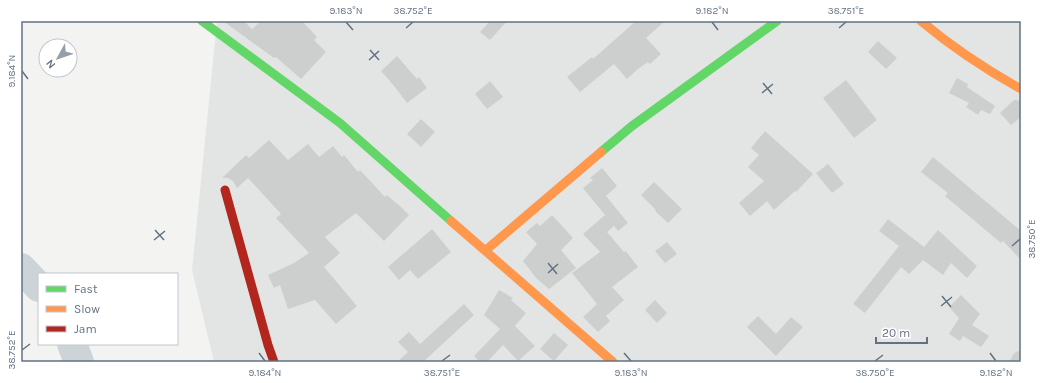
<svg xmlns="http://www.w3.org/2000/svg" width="1042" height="383" font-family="Karla,sans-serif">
	<rect width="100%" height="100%" fill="#f3f4f2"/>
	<path fill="#e3e5e4" d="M217 21H1021V362H214L192 270Z"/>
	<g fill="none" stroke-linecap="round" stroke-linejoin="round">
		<path stroke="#cdd4d7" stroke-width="30" d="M21 268 39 287
			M72 344 79 362"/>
	</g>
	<path fill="#cdcfcf" d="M223 21H244L252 29 261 21H302L317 37 314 40 326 52 301 79 276 57 274 58Z
		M490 21H507L490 40 480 32Z
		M636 21H665L646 38 661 54 650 64 648 62 638 69 627 79 614 64 580 92 567 77 592 57 593 59Z
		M878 41 897 58 886 69 868 52Z
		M397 56 417 79 419 77 427 88 407 103 395 87 381 71Z
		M957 78 968 84 967 87 995 106 990 114 981 110 978 115 966 107 969 103 949 93Z
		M846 80 877 120 854 138 823 98Z
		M490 81 503 97 487 109 475 94Z
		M1014 100 1021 101V117L1011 125 1000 113Z
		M421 119 435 132 421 147 407 134Z
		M765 131 813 174 796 192 795 191 774 210 767 201 750 216 739 203 764 181 748 167 759 155 751 148Z
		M269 140 288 160 308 144 319 157 333 146 342 157 344 155 358 172 360 170 385 197 387 195 397 204V203L409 215 384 241 356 213 325 237 340 253 324 267 357 306 336 324 315 300 288 309 280 285 274 288 268 275 294 263 309 253 276 218 281 214 248 178 237 188 233 181 228 178H222L246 155 249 158Z
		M933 157 1021 231V260L1003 241 1001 243 945 196 948 193 921 172Z
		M828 164 844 184 832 193 816 173Z
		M602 168 617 186 606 196 628 223 618 231 614 226 607 232 624 252 626 251 638 267 612 287 624 300 606 316 610 321 598 332 583 317 597 304 572 273 600 252 583 234 605 215 583 188 593 180 590 178Z
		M654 182 682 209 668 223 655 211 656 210 641 195Z
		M552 215 573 238 561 250 576 268 549 289 536 278 523 261 537 244 526 232 537 223 540 226Z
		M888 219 924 247 938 230 977 266 967 278 951 263 943 275 923 260 909 274 901 267 865 313 853 304 899 246 879 231Z
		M432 229 451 252 418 279 410 270 399 280 388 267Z
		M667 242 677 254 665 263 655 251Z
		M499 290 513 298 511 300 526 313 515 326 535 346 518 361 503 345 487 362H480L474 356 500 329 484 315Z
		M961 295 980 314 972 325 989 336 981 347 963 336 960 341 949 334 959 318 949 307Z
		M655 300 667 313 657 323 645 310Z
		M464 304 474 315 423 362H397L408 352 398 342 409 332 420 344Z
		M758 316 776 334 791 317 803 327 776 356 747 327Z
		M554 333 568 345 554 361 540 349Z"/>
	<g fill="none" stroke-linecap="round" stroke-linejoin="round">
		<path stroke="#cecfcf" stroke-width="19" d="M1020 362 1021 360"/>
		<path stroke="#63d668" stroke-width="9" d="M202 21 340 123 451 221
			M601 152 632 126 777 21"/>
		<path stroke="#ff974d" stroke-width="9" d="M921 21C952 47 985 69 1021 89
			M451 221 613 362
			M486 250 601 152"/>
		<path stroke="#b3261e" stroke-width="9" d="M225 190 268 345 274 362"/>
	</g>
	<path fill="none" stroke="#637182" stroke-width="1.5" d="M346 22 353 30M712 22 718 30M406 28 413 22M839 28 846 22M370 50 379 60M369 60 379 51M22 71 28 79M763 83 772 94M762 93 773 84M155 230 164 240M154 240 165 231M1012 246 1020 239M548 263 557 274M548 273 558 264M942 296 951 307M941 306 952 297M22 350 30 344M259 353 265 361M624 353 631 361M990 353 996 361M442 361 450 355M875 361 883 355"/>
	<rect width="1042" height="383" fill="none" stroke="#ffffff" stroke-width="44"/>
	<rect x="38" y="273" width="140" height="72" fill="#ffffff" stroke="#c1c6cd"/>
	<rect x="46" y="286" width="20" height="6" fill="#63d668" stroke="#c1c6cd"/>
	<text x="74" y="293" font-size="12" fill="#637182">Fast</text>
	<rect x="46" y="306" width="20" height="6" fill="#ff974d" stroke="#c1c6cd"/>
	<text x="74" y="313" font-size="12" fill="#637182">Slow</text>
	<rect x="46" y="326" width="20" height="6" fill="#b3261e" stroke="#c1c6cd"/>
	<text x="74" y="333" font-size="12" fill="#637182">Jam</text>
	<g transform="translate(58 58) rotate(230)"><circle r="19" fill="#ffffff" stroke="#c1c6cd"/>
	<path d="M0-3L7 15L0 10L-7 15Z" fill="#959fa9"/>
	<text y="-6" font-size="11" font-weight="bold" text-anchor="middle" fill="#637182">N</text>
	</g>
	<path d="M876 337v6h51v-6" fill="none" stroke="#637182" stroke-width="2"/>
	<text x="882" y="337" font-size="12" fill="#637182" stroke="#ffffff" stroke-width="3" paint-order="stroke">20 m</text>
	<rect x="22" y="22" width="998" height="339" fill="none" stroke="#637182" stroke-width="1.5"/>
	<g font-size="10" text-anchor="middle" fill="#637182">
		<text x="346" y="14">9.183°N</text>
		<text x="413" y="14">38.752°E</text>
		<text x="712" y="14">9.182°N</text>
		<text x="846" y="14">38.751°E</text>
		<text transform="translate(11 71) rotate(-90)" y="4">9.184°N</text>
		<text transform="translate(1031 239) rotate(-90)" y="4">38.750°E</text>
		<text transform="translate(11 350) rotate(-90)" y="4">38.752°E</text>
		<text x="265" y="376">9.184°N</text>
		<text x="442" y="376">38.751°E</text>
		<text x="631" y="376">9.183°N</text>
		<text x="875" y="376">38.750°E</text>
		<text x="996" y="376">9.182°N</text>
	</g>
</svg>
